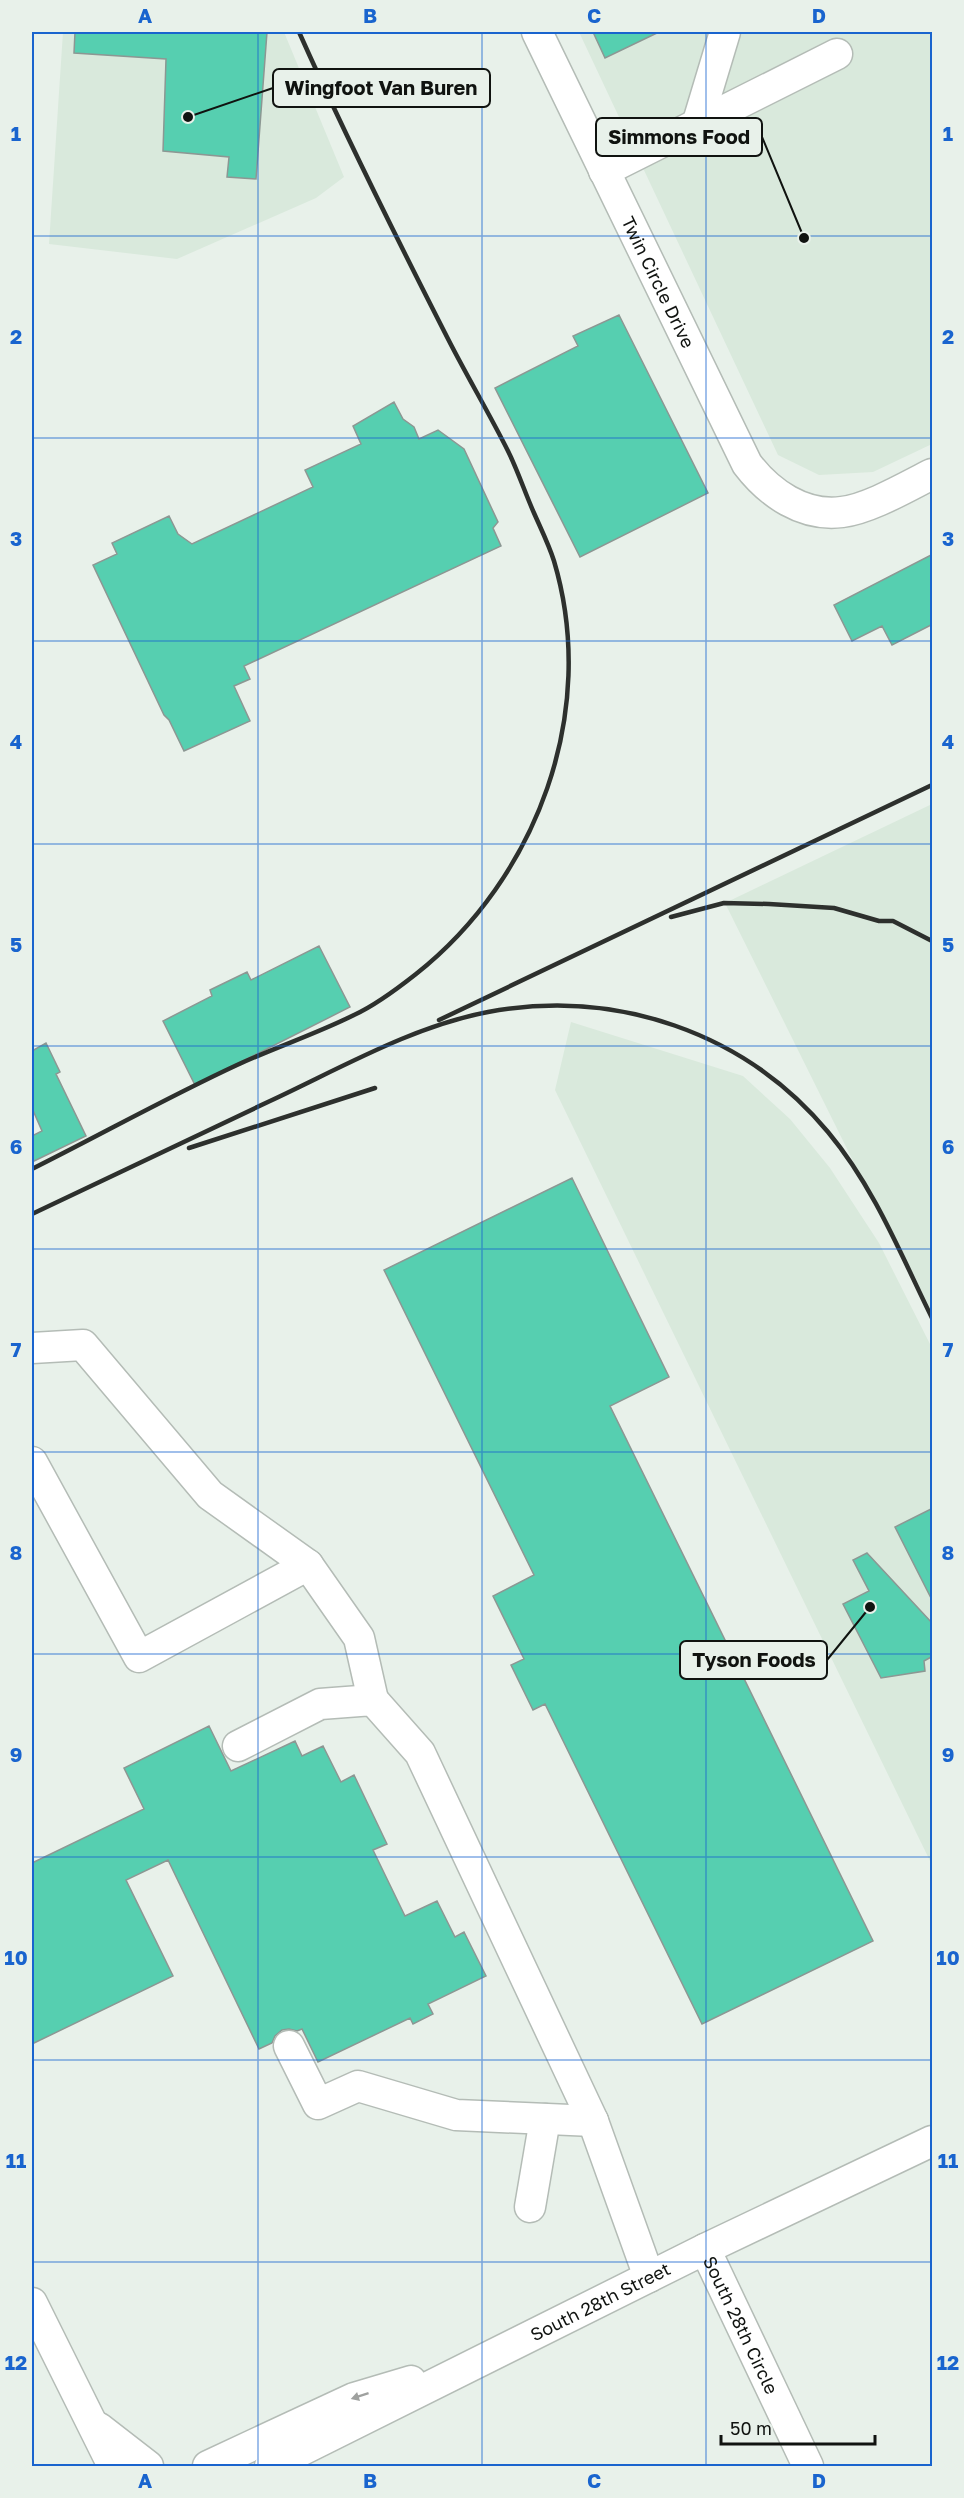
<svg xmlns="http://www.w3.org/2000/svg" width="964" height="2498" font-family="'Golos Text',sans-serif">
	<rect width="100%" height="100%" fill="#e8f1ea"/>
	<path fill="#d9e9dc" d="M63 32H284L344 177 316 198 177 259 49 244Z
		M579 32H932V444L873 472 819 475 778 455Z
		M932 804V1320L725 903Z
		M571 1022 743 1076 790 1119 830 1168 879 1243 932 1348V1865L555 1090Z"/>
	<path fill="#56cfb0" stroke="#8c9793" stroke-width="1.5" d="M75 32H267L256 179 227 177 229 157 163 151 166 59 74 53Z
		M593 32H659L605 58Z
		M619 315 708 493 580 557 495 388 578 346 573 336Z
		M394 402 403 419 414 427 419 439 438 430 464 449 498 522 493 528 501 546 244 666 250 679 234 686 250 721 184 751 169 720 164 715 93 565 117 554 112 543 169 516 178 534 192 544 313 487 305 470 361 444 353 426Z
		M933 554V624L892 645 882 626 852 641 834 605Z
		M319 946 350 1007 195 1085 163 1021 212 996 210 990 247 972 251 980Z
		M46 1043 60 1072 56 1074 86 1136 32 1162V1136L42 1131 32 1108V1051Z
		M572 1178 669 1377 610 1406 873 1941 702 2024 545 1704 533 1710 511 1665 524 1659 493 1596 534 1575 384 1270Z
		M933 1508V1602L895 1527Z
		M867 1553 933 1624V1656L924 1661 925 1671 881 1678 843 1604 869 1591 853 1560Z
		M209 1726 231 1771 295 1741 302 1756 323 1746 341 1782 354 1775 387 1844 373 1850 405 1916 437 1901 455 1937 464 1932 486 1976 428 2004 433 2014 413 2024 410 2018 318 2062 302 2029 297 2031 289 2029 282 2030 275 2036 272 2043 259 2049 168 1860 126 1880 173 1976 32 2044V1863L144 1809 124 1768Z"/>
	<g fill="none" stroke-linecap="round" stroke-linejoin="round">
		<defs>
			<g id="minor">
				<path id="s1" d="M537 32 747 464C769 493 803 517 842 512 869 509 908 486 932 474"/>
				<path d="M697 125 725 32"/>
				<path d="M604 171 837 54"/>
				<path d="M32 1348 83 1345 210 1495 308 1565 359 1638 373 1700"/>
				<path d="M32 1462 139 1657 308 1565"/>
				<path d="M238 1746 320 1704 373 1700 420 1753 593 2121 649 2277"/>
				<path d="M289 2046 318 2104 358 2086 456 2115 593 2121"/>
				<path d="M530 2207 545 2119"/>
				<path id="s2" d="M705 2249 808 2466"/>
				<path d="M32 2303 113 2466"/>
				<path d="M99 2428 148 2466"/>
				<path d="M208 2466 354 2398 411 2381"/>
				<path id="s3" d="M270 2466 705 2249 932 2141"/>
			</g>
		</defs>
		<use href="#minor" stroke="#b4bcb6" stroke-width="33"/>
		<use href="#minor" stroke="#fff" stroke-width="30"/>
		<path stroke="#2d302d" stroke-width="4.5" d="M671 917 724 903 769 904 834 908 879 921H893L932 941
			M439 1020 932 785
			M189 1148 375 1088
			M32 1169C100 1135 168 1097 237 1065 276 1047 316 1034 354 1015 376 1005 397 989 416 974 537 878 599 712 554 561 549 545 541 529 534 513 525 493 518 471 508 451 488 411 465 373 445 333 394 233 344 133 299 32
			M32 1214C111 1177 190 1139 270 1101 339 1069 413 1026 488 1012 615 988 745 1032 828 1132 874 1187 901 1255 932 1318"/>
	</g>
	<defs><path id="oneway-solid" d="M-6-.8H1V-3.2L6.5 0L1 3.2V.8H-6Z" transform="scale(1.5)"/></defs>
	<use fill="#9fa19f" href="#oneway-solid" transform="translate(360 2396) rotate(162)"/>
	<path fill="none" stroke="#1964ce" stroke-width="1.5" stroke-opacity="0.55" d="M258 32V2466M482 32V2466M706 32V2466M32 236H932M32 438H932M32 641H932M32 844H932M32 1046H932M32 1249H932M32 1452H932M32 1654H932M32 1857H932M32 2060H932M32 2262H932"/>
	<g text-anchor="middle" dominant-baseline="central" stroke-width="6" stroke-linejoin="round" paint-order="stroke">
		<g font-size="18" fill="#101310" stroke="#e8f1ea">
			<text stroke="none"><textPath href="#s1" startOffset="278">Twin Circle Drive</textPath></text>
			<text stroke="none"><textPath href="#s3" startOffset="369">South 28th Street</textPath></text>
			<text stroke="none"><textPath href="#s2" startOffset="84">South 28th Circle</textPath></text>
		</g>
	</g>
	<path fill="none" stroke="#101310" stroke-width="2" d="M188 117L273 88M804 238L762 137M870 1607L827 1660"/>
	<g fill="#101310" stroke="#e8f1ea" stroke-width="2">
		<circle cx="188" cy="117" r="6"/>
		<circle cx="804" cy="238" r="6"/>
		<circle cx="870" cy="1607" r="6"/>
	</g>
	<g fill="#e8f1ea" stroke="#101310" stroke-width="2">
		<rect x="273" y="69" width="217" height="38" rx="6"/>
		<rect x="596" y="118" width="166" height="38" rx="6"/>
		<rect x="680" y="1641" width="147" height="38" rx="6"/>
	</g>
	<g font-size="20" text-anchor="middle" font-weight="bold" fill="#101310">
		<text x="381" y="95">Wingfoot Van Buren</text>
		<text x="679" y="144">Simmons Food</text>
		<text x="754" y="1667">Tyson Foods</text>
	</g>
	<rect width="964" height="2498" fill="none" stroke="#e8f1ea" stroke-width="66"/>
	<path d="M721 2435v9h154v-9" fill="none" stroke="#101310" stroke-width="3"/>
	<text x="730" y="2435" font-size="18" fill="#101310" stroke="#e8f1ea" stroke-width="4.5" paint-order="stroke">50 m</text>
	<rect x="33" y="33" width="898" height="2432" fill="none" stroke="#1964ce" stroke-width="2"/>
	<g font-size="20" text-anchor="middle" font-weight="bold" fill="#1964ce">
		<text x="145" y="23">A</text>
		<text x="370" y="23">B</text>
		<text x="594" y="23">C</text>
		<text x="819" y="23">D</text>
		<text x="16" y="141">1</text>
		<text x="948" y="141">1</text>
		<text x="16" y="344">2</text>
		<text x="948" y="344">2</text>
		<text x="16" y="546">3</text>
		<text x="948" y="546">3</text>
		<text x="16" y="749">4</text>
		<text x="948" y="749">4</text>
		<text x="16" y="952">5</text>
		<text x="948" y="952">5</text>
		<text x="16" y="1154">6</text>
		<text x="948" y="1154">6</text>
		<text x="16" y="1357">7</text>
		<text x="948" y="1357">7</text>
		<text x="16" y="1560">8</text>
		<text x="948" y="1560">8</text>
		<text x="16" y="1762">9</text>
		<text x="948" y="1762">9</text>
		<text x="16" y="1965">10</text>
		<text x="948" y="1965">10</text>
		<text x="16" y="2168">11</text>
		<text x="948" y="2168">11</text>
		<text x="16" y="2370">12</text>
		<text x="948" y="2370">12</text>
		<text x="145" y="2488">A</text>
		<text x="370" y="2488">B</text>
		<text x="594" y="2488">C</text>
		<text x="819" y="2488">D</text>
	</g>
</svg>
